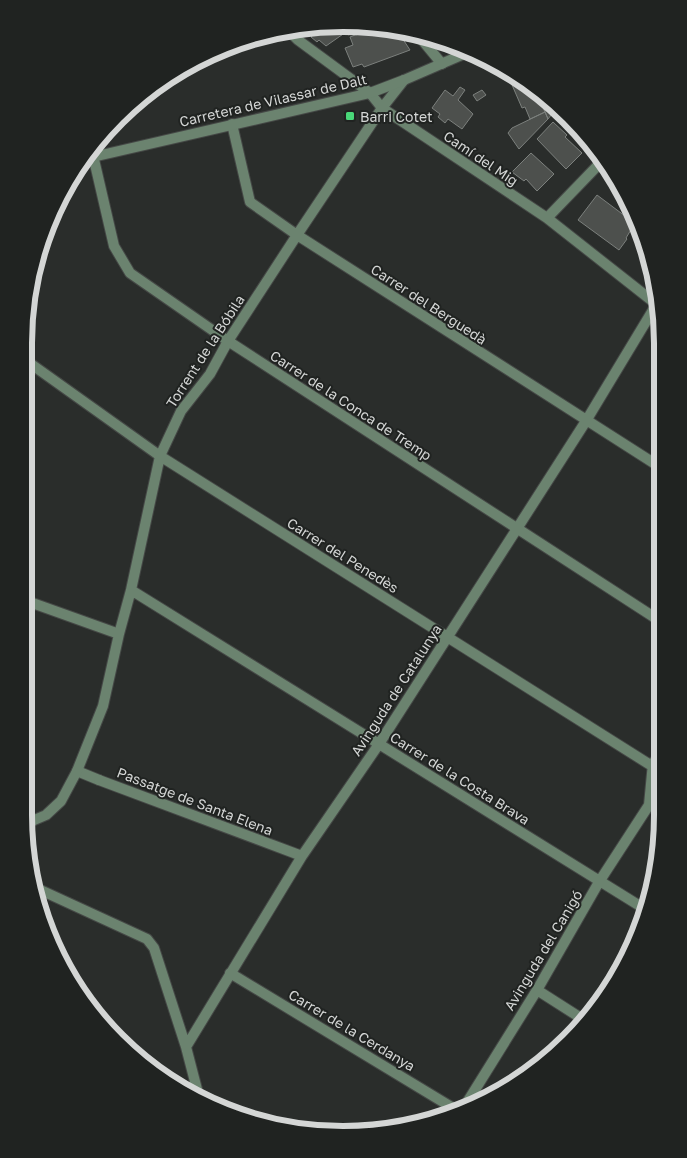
<svg xmlns="http://www.w3.org/2000/svg" width="687" height="1158" font-family="'Golos Text',sans-serif">
	<rect width="100%" height="100%" fill="#2a2d2b"/>
	<path fill="#4d504d" stroke="#7c807d" d="M303 30H368L356 35 354 32 348 35 346 32 326 46 319 40 317 42 311 37 313 35 307 30 306 32Z
		M368 30H397L410 50 364 67 362 64 353 67 345 48 353 45 350 37Z
		M506 71 521 78 530 85 538 102 540 101 545 112 530 119 525 107 522 108Z
		M460 87 465 90 458 100 473 114 462 129 448 119 445 123 438 117 440 114 432 108 445 90 453 96Z
		M482 90 486 95 477 101 473 95Z
		M544 97 553 106 555 110 548 119 540 99Z
		M545 112 548 119 519 149 508 133 512 128Z
		M553 122 567 135 565 137 582 153 566 169 537 139Z
		M531 153 554 174 537 191 526 179 524 181 512 172Z
		M597 195 633 222 630 227 632 228 626 238 627 239 619 250 578 220Z
		M650 260 653 275 642 266 646 261 648 262Z"/>
	<g fill="none" stroke-linecap="round" stroke-linejoin="round">
		<defs>
			<path id="pedestrian" d="M77 771 99 780"/>
			<path id="minor" d="M288 30 298 40 370 93 382 108 547 218 660 307
				M418 35 442 64
				M232 124 250 202 297 235 663 469
				M92 151 114 246 130 273 228 341 663 623
				M547 218 603 160
				M24 359 160 456 652 766
				M131 590 648 911
				M24 600 119 634
				M99 780 302 856
				M25 824 46 815 61 801 77 771 103 706 119 634 131 590 160 456 181 411 210 374 228 341 297 235 382 108 404 80
				M36 888 147 939 154 948 186 1047 199 1097
				M230 973 458 1111
				M537 990 584 1020
				M186 1047 302 856 379 744 586 421 656 305
				M463 1109 537 990 599 882 649 805 653 763 663 752"/>
			<path id="tertiary" d="M84 159 370 93 404 80 464 54"/>
		</defs>
		<use href="#pedestrian" stroke="#454846" stroke-width="12"/>
		<use href="#minor" stroke="#454846" stroke-width="12"/>
		<use href="#tertiary" stroke="#454846" stroke-width="12"/>
		<use href="#pedestrian" stroke="#6b836f" stroke-width="10"/>
		<use href="#minor" stroke="#6b836f" stroke-width="10"/>
		<use href="#tertiary" stroke="#6b836f" stroke-width="10"/>
	</g>
	<rect fill="#49d778" stroke="#202321" stroke-width="2" x="345" y="111" width="10" height="10" rx="2.5"/>
	<g text-anchor="middle" dominant-baseline="central" stroke-width="4" stroke-linejoin="round" paint-order="stroke">
		<g font-size="14" fill="#d4d6d5" stroke="#202321">
			<text transform="translate(273 100) rotate(-13)">Carretera de Vilassar de Dalt</text>
			<text transform="translate(481 158) rotate(34)">Camí del Mig</text>
			<text transform="translate(429 304) rotate(33)">Carrer del Berguedà</text>
			<text transform="translate(205 351) rotate(-57)">Torrent de la Bóbila</text>
			<text transform="translate(351 405) rotate(33)">Carrer de la Conca de Tremp</text>
			<text transform="translate(343 555) rotate(32)">Carrer del Penedès</text>
			<text transform="translate(396 690) rotate(-57)">Avinguda de Catalunya</text>
			<text transform="translate(460 778) rotate(32)">Carrer de la Costa Brava</text>
			<text transform="translate(195 801) rotate(21)">Passatge de Santa Elena</text>
			<text transform="translate(543 950) rotate(-59)">Avinguda del Canigó</text>
			<text transform="translate(352 1030) rotate(31)">Carrer de la Cerdanya</text>
		</g>
		<g font-size="14" fill="#d4d6d5" stroke="#202321" text-anchor="start">
			<text x="360" y="116">Barri Cotet</text>
		</g>
	</g>
	<path d="M0 0H687V1158H0ZM343 32H343A311 311 0 0 1 654 343V815A311 311 0 0 1 343 1126H343A311 311 0 0 1 32 815V343A311 311 0 0 1 343 32Z" fill="#202321" fill-rule="evenodd"/>
	<path fill="none" stroke="#d4d6d5" stroke-width="6" d="M343 32H343A311 311 0 0 1 654 343V815A311 311 0 0 1 343 1126H343A311 311 0 0 1 32 815V343A311 311 0 0 1 343 32Z"/>
</svg>
